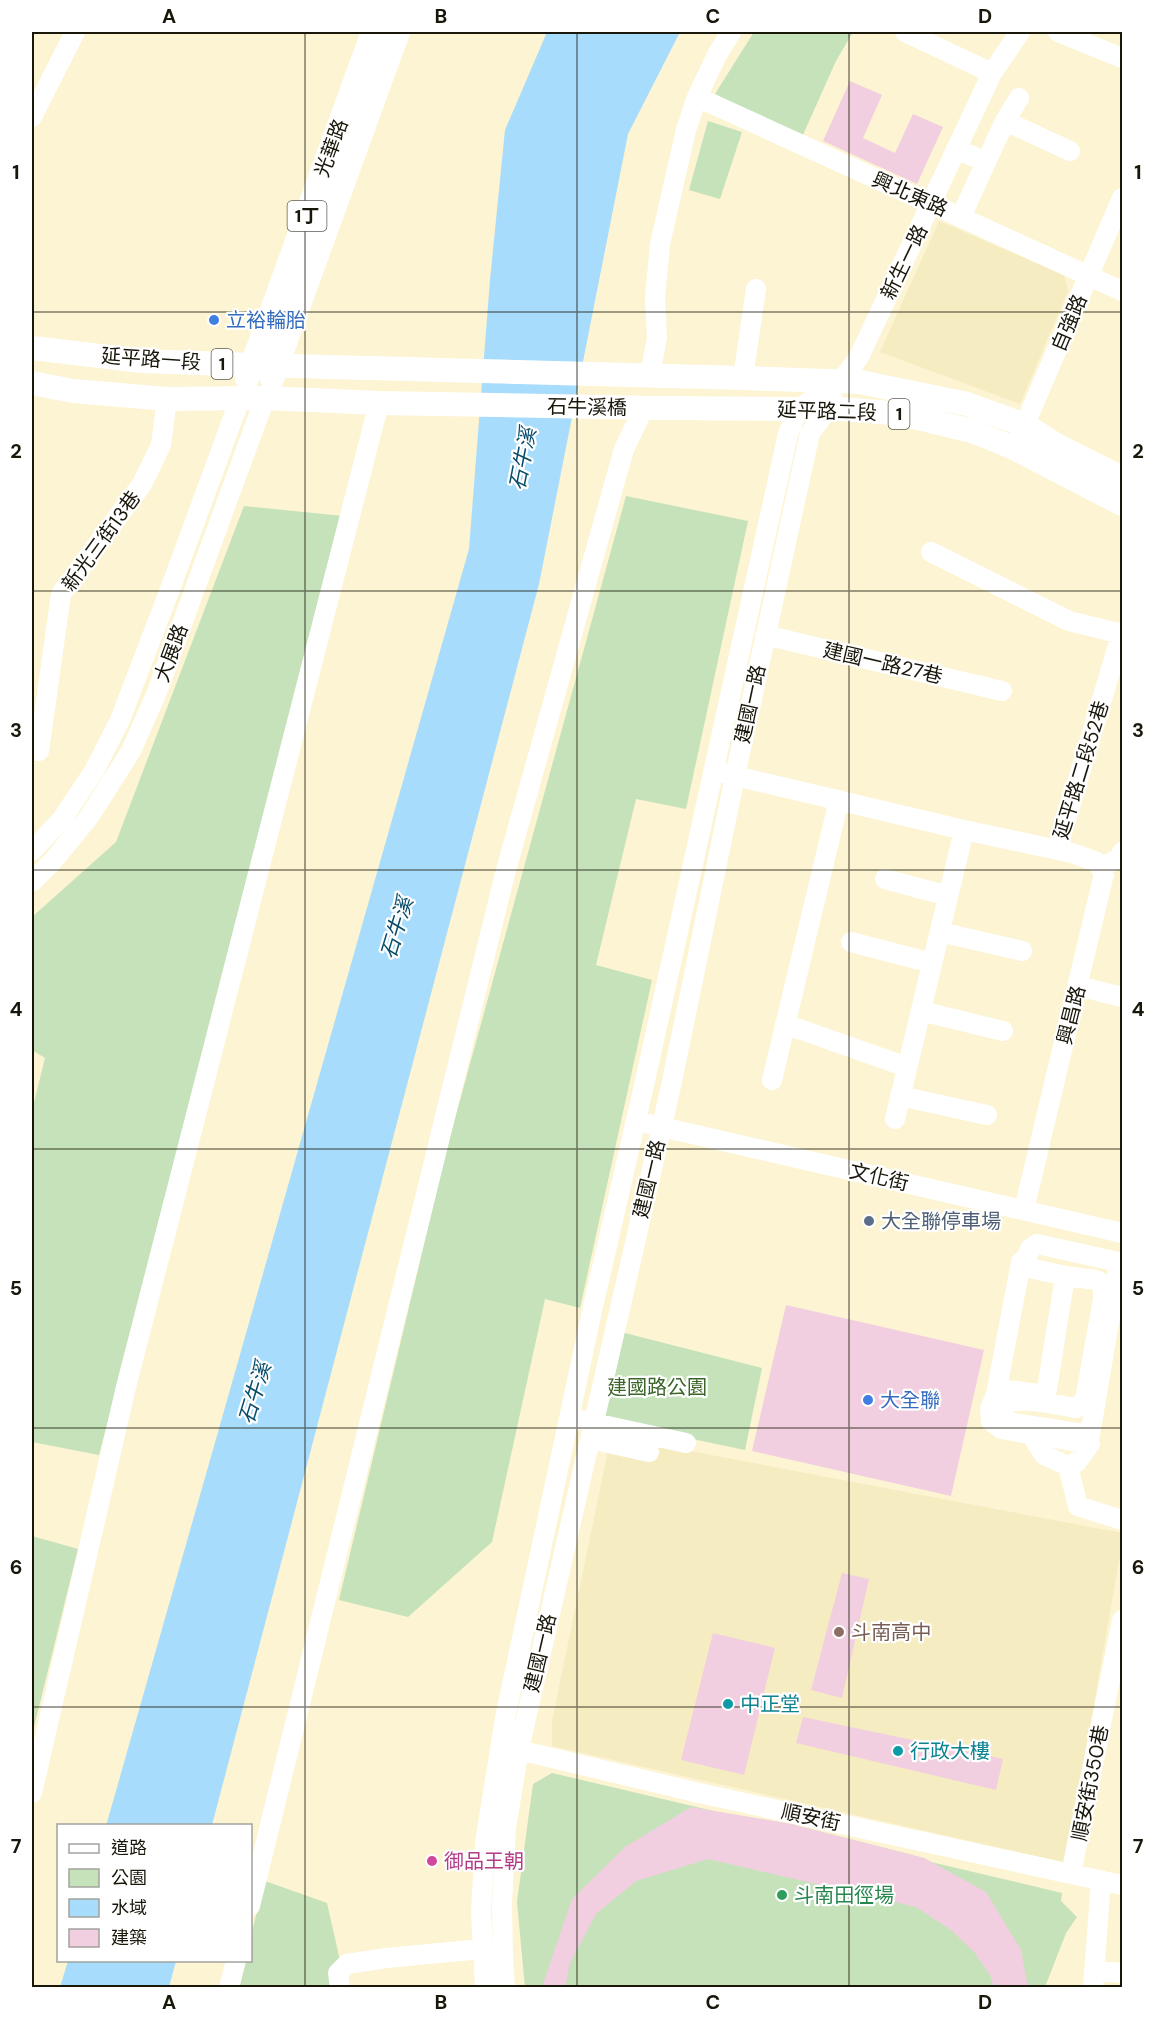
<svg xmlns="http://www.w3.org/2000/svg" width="1154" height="2019" font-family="'DM Sans','Noto Sans TC',sans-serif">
	<rect width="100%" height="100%" fill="#fcf4d2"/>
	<path fill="#f5ecc2" d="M939 221 1064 275 1068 291 1020 404 880 352Z
		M611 1436 1122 1533V1544L1066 1863 552 1746V1721Z"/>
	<path fill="#c5e2ba" d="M754 32H853L836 61 802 137 715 94Z
		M708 121 742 132 720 199 689 190Z
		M626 496 748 521 686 809 636 799 596 965 652 980 580 1308 545 1299 492 1542 408 1617 339 1600 448 1144Z
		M244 506 343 516 99 1455 32 1442V1111L45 1058 32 1050V917L116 842Z
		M617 1331 762 1368 745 1450 602 1420Z
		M32 1536 78 1549 32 1735Z
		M552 1773 718 1812 791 1824 924 1858 931 1862 1062 1893 1061 1901 1077 1917 1066 1933 1045 1987 525 1988 517 1902 533 1784Z
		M265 1881 327 1903 346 1987 236 1988 244 1961 250 1960 251 1935Z"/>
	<path fill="#a7dcfc" d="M547 32H680L628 134 539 584 212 1825 106 1826 469 549 490 280 505 130Z
		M68 1961V1960L176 1961 169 1987H60Z"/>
	<path fill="#f2cfe0" d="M850 81 882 95 863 138 895 153 913 114 943 127 917 184 823 141Z
		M786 1305 984 1350 951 1496 752 1451Z
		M842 1573 869 1579 842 1698 811 1690Z
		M713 1633 775 1648 744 1775 681 1760Z
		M803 1717 1003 1759 996 1790 796 1743Z
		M691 1807 791 1824 924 1858 986 1892 1021 1950 1028 1988H994L990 1975 974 1952 951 1930 916 1907 708 1859 636 1881 596 1914 570 1963 565 1988H544V1981L572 1899 625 1847Z"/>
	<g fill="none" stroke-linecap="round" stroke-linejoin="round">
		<path stroke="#fff" stroke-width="20" d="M905 32 992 73
			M1058 32 1122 58
			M697 97 1122 291
			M32 117 75 32
			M1005 121 1019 98
			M956 149 986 162 961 217
			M986 162 1005 121 1070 151
			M650 375 657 338 655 298 660 244 686 130 697 97 717 55 731 32
			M743 378 756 289
			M1019 438 1122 198
			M931 552 1069 621 1122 634
			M765 635 1002 691
			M32 750 39 751 61 594 142 484 161 445 167 399
			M723 773 964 830 1072 853 1097 862 1104 874 1024 1210
			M1057 850 1122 632
			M32 851 62 819 94 771 120 720 172 584 240 399
			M1101 867 1120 858 1122 852
			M885 879 948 896
			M32 882 52 862 89 817 131 751 157 692 265 398
			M940 932 1022 951
			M851 942 932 963
			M1078 986 1122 997
			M921 1011 1003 1031
			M785 1024 907 1067
			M772 1080 839 800
			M900 1096 987 1115
			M895 1119 964 830
			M649 1124 1122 1233
			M996 1394 1021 1262 1026 1258
			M580 1420 686 1443
			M1031 1434 1044 1455 1068 1466 1077 1462 1090 1444 1001 1429 991 1421 990 1409 996 1394C1013 1386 1024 1394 1043 1394L1047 1389 1065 1276 1030 1268 1026 1258 1030 1249 1037 1244 1114 1261 1118 1269 1090 1435 1014 1423 1003 1420C991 1387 1061 1406 1076 1408L1085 1400 1103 1299V1284L1096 1280 1065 1276
			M590 1439 649 1452
			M1068 1466 1078 1506 1122 1520
			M506 1747 699 1793 1122 1885
			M32 1793 126 1387 379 403
			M1071 1874 1122 1620
			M250 1906 506 870 624 449 644 408
			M1094 1970 1122 1973
			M229 1988 236 1960
			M340 1988 338 1973 347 1964 386 1958 482 1949
			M485 1988 481 1912 485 1842 506 1713 592 1311 645 1081 788 434 798 409 841 381 859 357 992 73 1020 32
			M505 1988 503 1957 502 1904 506 1828 519 1749 671 1086 735 776 810 433 829 408 833 399
			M1093 1988 1101 1880"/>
		<path stroke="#fff" stroke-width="24" d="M32 348 142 361 252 365 743 378 860 382 967 404 1025 425 1058 446 1122 478
			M247 379 373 32
			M272 379 398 32
			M32 383 73 391 167 399 265 398 379 403 656 408 798 409 829 408 902 414 972 431 1014 448 1122 504"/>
	</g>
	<path fill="none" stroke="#19160a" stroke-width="1.5" stroke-opacity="0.55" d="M305 32V1988M577 32V1988M849 32V1988M32 312H1122M32 591H1122M32 870H1122M32 1149H1122M32 1428H1122M32 1707H1122"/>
	<g fill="#3f7fe0" stroke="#fff" stroke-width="2">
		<circle cx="214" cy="320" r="6"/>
		<circle cx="868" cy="1400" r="6"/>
	</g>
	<circle fill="#5c6f8a" stroke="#fff" stroke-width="2" cx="869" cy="1221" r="6"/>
	<circle fill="#8d6e63" stroke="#fff" stroke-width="2" cx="839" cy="1632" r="6"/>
	<g fill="#0f9aa8" stroke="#fff" stroke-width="2">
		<circle cx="728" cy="1704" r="6"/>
		<circle cx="898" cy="1751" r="6"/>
	</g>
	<circle fill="#d1479c" stroke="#fff" stroke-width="2" cx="432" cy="1861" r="6"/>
	<circle fill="#2e9e5b" stroke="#fff" stroke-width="2" cx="782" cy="1895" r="6"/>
	<g text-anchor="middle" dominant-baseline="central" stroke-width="4.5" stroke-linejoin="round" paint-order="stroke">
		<g fill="#fff" stroke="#5e5c54" stroke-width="1.5">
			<rect x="287.5" y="201" width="39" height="30" rx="4.5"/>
			<rect x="211.5" y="349" width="21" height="30" rx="4.5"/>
			<rect x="888.5" y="399" width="21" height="30" rx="4.5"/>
		</g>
		<g font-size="18" font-weight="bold" fill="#19160a">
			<text x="307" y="216">1丁</text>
			<text x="222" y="364">1</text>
			<text x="899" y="414">1</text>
		</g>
		<g font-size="20" fill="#19160a" stroke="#fff">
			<text transform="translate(331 148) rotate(-70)">光華路</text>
			<text transform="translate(910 194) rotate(24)">興北東路</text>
			<text transform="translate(904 262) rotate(-64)">新生一路</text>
			<text transform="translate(1069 323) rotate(-67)">自強路</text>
			<text transform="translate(151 359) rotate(4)">延平路一段</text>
			<text transform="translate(587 407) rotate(1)">石牛溪橋</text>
			<text transform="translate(827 411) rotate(2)">延平路二段</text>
			<text transform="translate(101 541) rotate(-54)">新光三街13巷</text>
			<text transform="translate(171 653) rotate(-70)">大展路</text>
			<text transform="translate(883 663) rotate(13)">建國一路27巷</text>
			<text transform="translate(750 704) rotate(-78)">建國一路</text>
			<text transform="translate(1081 770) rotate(-73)">延平路二段52巷</text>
			<text transform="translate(1071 1015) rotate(-76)">興昌路</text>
			<text transform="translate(879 1177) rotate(13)">文化街</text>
			<text transform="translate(649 1179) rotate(-77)">建國一路</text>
			<text transform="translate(540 1653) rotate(-77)">建國一路</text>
			<text transform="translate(1090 1783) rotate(-79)">順安街350巷</text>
			<text transform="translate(811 1817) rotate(12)">順安街</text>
		</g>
		<g font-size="20" fill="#366cbe" stroke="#fff" text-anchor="start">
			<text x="226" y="320">立裕輪胎</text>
			<text x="880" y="1400">大全聯</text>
		</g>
		<g font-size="20" fill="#4e5e75" stroke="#fff" text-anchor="start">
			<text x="881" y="1221">大全聯停車場</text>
		</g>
		<g font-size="20" fill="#3b6529" stroke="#fff">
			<text x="657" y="1387">建國路公園</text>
		</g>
		<g font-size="20" fill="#785e54" stroke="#fff" text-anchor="start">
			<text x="851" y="1632">斗南高中</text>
		</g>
		<g font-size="20" fill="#0d838f" stroke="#fff" text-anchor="start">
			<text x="740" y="1704">中正堂</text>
			<text x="910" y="1751">行政大樓</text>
		</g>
		<g font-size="20" fill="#b23c85" stroke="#fff" text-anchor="start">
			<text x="444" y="1861">御品王朝</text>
		</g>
		<g font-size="20" fill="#27864d" stroke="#fff" text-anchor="start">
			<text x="794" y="1895">斗南田徑場</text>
		</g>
		<g font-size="21" font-style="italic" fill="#094d6c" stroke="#fff">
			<text transform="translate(523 459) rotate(-79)">石牛溪</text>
			<text transform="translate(397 928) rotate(-73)">石牛溪</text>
			<text transform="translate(255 1393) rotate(-73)">石牛溪</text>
		</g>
	</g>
	<rect width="1154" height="2019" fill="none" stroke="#ffffff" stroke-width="66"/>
	<rect x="57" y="1824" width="195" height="138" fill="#ffffff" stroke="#a3a29d" stroke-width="1.5"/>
	<rect x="69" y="1844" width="30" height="9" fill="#ffffff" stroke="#a3a29d" stroke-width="1.5"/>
	<text x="111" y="1854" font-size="18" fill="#19160a">道路</text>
	<rect x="69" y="1869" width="30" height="18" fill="#c5e2ba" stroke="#a3a29d" stroke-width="1.5"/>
	<text x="111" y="1884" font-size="18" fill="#19160a">公園</text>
	<rect x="69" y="1899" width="30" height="18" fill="#a7dcfc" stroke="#a3a29d" stroke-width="1.5"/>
	<text x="111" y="1914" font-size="18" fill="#19160a">水域</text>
	<rect x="69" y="1929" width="30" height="18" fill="#f2cfe0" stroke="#a3a29d" stroke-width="1.5"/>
	<text x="111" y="1944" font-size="18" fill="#19160a">建築</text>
	<rect x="33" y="33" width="1088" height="1953" fill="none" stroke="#19160a" stroke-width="2"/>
	<g font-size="20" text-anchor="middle" font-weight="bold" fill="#19160a">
		<text x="169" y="23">A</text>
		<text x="441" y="23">B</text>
		<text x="713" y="23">C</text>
		<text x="985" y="23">D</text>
		<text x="16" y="179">1</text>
		<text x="1138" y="179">1</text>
		<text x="16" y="458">2</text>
		<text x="1138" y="458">2</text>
		<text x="16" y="737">3</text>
		<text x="1138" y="737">3</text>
		<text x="16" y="1016">4</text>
		<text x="1138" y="1016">4</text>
		<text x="16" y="1295">5</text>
		<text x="1138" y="1295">5</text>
		<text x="16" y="1574">6</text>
		<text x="1138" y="1574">6</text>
		<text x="16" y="1853">7</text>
		<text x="1138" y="1853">7</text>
		<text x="169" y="2009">A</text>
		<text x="441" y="2009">B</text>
		<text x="713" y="2009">C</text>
		<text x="985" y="2009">D</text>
	</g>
</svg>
